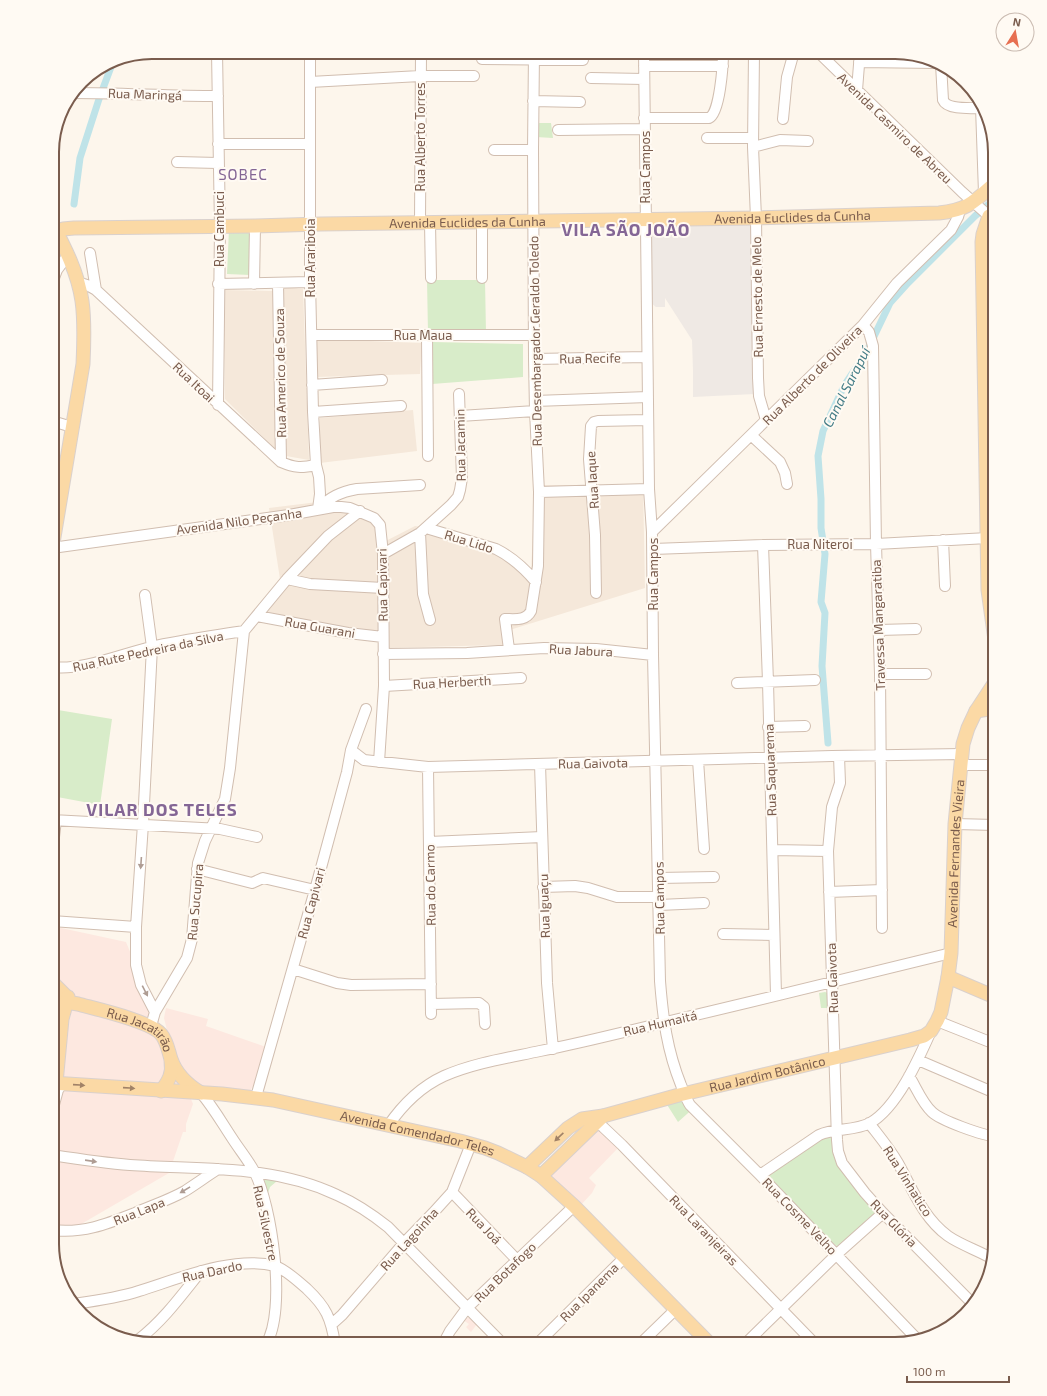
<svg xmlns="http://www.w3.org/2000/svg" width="1047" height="1396" font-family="'Exo 2',sans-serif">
	<rect width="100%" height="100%" fill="#fdf6ec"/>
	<path fill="#f5e8da" d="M283 287 303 289 309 460 286 456Z
		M224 290 273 291 276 450 225 399Z
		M317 339 422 343 420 374 316 377Z
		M413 410 417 451 320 463V418Z
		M535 485H643L645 588 503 632V645L379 648 378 633 255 611 280 579 269 508 326 501 349 503 372 512 378 545 415 526 439 529 495 543 531 573Z"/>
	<path fill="#fde8e0" d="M52 926 126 942 173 1055 164 1018 166 1008 208 1019 206 1026 266 1047 257 1079 250 1091 200 1085 193 1080 176 1062 193 1104 186 1124V1132H183L169 1173 52 1241Z
		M598 1127 618 1148 589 1178 596 1185 592 1193 580 1206 551 1176 593 1130Z
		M465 1318H470L477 1324 471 1332 466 1327 469 1324 463 1320Z"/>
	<path fill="#efe9e4" d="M659 223H749L753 228 755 394 693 397V371L692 340 665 298V307H656L650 302 648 236Z"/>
	<path fill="#d8ecc9" d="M537 123H551L553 138 536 137Z
		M229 229 252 230 250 275 227 274Z
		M427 280H485L486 333H428Z
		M433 342 523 344V377L432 384Z
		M52 709 112 719 100 805 52 796Z
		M825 992 828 993 829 1008H821L819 993Z
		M679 1095 696 1106 678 1122 664 1100Z
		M831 1136 835 1138 839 1150 876 1213 843 1244 838 1247 828 1239 769 1180 766 1173 812 1142Z
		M267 1179 277 1181 270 1187 267 1196 262 1182 264 1180Z"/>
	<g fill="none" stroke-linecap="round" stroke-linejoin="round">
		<path stroke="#bfe3e8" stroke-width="7" d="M74 204 80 158 99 99 114 59
			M52 269 56 257
			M828 743 822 666 825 613 821 602 825 554 821 528V499L818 456 823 431 844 386 867 351 890 303 908 283 975 216 995 199"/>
		<defs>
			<path id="minor" d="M217 52 220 227 218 405
				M310 52V282L313 412 316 465 319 477 320 494 318 509
				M644 52 649 489 652 532 653 655 660 981C663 1019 667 1050 681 1085 684 1092 686 1099 690 1105L760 1175 916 1338
				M754 52 753 147 756 218 758 378 759 396 766 420
				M818 52 962 192 989 216 995 209
				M482 59 583 60
				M859 62 937 63
				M941 64 943 100C947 110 971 108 981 108
				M644 66H723
				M591 78 644 79
				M310 82 420 76H474
				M857 90 860 52
				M73 93C121 93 169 96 218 96
				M533 101 580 102
				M981 107 984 193
				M644 118H709C720 113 723 65 723 52
				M783 119 787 77 794 52
				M558 130 645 129
				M707 138H753
				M218 144H310
				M753 147 780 140 808 141
				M494 150H533
				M177 162 218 163
				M420 223 421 52
				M430 223 431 278
				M90 253 96 290
				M482 278V222
				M77 282 87 285 96 290 281 462C295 468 301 468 316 465
				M52 283 57 270 68 255
				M278 283 281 462
				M218 284 310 282
				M254 284 255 226
				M863 325 869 332 873 346 876 544 880 674 882 928
				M312 335H534
				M427 336 428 456
				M984 352 995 351
				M534 359 647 357
				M312 385 382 380
				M535 401 648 397
				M313 412 401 406
				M460 416 535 411
				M52 421 72 427
				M751 435 780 462 785 473 787 484
				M539 492 649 489
				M318 509C330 497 340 492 357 489L420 485
				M426 528 496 549C512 557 525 569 536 582
				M652 532 863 325 897 283 951 230 958 217 960 210
				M420 533 423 594 430 620
				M943 540 945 586
				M763 545 768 682 776 995
				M52 548 289 515 333 507H341L350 508 374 518 380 525 383 554 384 686 379 762
				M653 549 763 545 876 544 988 538
				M383 554 420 533 451 505 458 497 460 490 462 478 459 394
				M287 579 310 584 383 588
				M596 593 595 535 589 459 591 426 594 422 598 421 648 420
				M145 595 152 647 143 824 136 927V965L141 985 155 1012
				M257 616 348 633 383 637
				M879 630 916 629
				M509 649 505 619C515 619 526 621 531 611L538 566 539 492 535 411 534 359 533 150 534 52
				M383 654 467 653 544 648 596 649 653 655
				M52 667C82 671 121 654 151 647 181 640 213 636 244 631L287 579 328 536 360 511
				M880 674H926
				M737 683 815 680
				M384 686 521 678
				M768 727 805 726
				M351 750 364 760 428 767 832 756 962 754
				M839 756 840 783 832 807 828 851 837 1140 838 1151 842 1163 865 1193 883 1213 973 1304
				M698 760 704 849
				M540 764 547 983 553 1049
				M961 765H995
				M428 767 431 1014
				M52 820 220 829 257 837
				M955 824 995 825
				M429 842 542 837
				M773 850 828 851
				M52 854 56 820
				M197 869 252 883 263 878 315 890
				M659 878 714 877
				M543 887 575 886 588 888 617 897H659
				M829 892 882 890
				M659 905 704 903
				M52 921 136 927
				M723 934 774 935
				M293 969 337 983 351 985 431 984
				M431 1004 479 1003 484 1007 485 1024
				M937 1021 995 1044
				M151 1026 155 1012 187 958 192 939 198 863 205 841 225 799 230 768 244 631
				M918 1060 995 1093
				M909 1076C916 1087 922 1103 932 1112 940 1120 983 1136 995 1136
				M201 1093C213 1107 222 1123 232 1138 239 1149 248 1160 254 1171 272 1205 287 1311 266 1344
				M256 1097 315 890 347 772 351 750 366 709
				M52 1112 58 1090 62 1084
				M592 1118 603 1127 622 1145 815 1344
				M869 1123C879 1136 890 1149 898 1163 912 1188 923 1218 948 1236 961 1245 977 1250 991 1258
				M388 1126C403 1104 420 1087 444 1076 474 1063 507 1058 540 1051 565 1046 591 1040 616 1034 728 1008 839 980 951 953
				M52 1155C78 1159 104 1163 130 1165 200 1170 272 1164 337 1195 355 1203 373 1215 388 1227L503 1344
				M760 1175 819 1135C835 1128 855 1131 870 1123 897 1108 919 1058 931 1031
				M452 1192 517 1260
				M52 1230C82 1234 107 1224 135 1213 151 1206 169 1200 185 1191 196 1184 207 1176 218 1169
				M73 1304C95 1301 118 1298 139 1291 178 1279 234 1255 275 1266 285 1269 299 1282 307 1289 326 1307 331 1318 335 1344
				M332 1324 342 1315 404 1243 433 1213 452 1192 471 1144
				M138 1340C163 1321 181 1296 201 1271
				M443 1344 450 1331 467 1308 574 1206
				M537 1344 625 1257
				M640 1344 676 1309
				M745 1344 837 1254 883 1213"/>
			<g id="major">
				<path d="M989 216 983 234 982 242 988 590 995 640"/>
				<path id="s1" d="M58 233 63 229 74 228 255 226 321 224 756 218 939 213C968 210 974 202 995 183"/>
				<path d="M52 549 83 364C84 343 85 322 82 301 78 273 65 248 52 223"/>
				<path d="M976 711 995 708"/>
				<path d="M948 977 995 997"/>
				<path d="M52 982 66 996"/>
				<path id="s2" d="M52 993 66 1002 78 1004C96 1009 150 1021 161 1034 167 1041 168 1050 171 1059 176 1074 188 1085 201 1093"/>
				<path id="s3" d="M52 1083 222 1094 273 1100 460 1141 485 1148 498 1153 527 1167 541 1176 574 1206 710 1344"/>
				<path d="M56 1083 62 1019 68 997"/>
				<path d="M161 1091C169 1081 173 1073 171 1061"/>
				<path id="s4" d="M527 1167 568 1128 582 1119 603 1116 679 1095 910 1040 924 1036 931 1031 937 1021 941 1012 948 977 951 953 955 824 963 744 968 728 976 711 995 682"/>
				<path d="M541 1176 603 1116"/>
			</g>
		</defs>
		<use href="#minor" stroke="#d1beb0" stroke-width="12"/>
		<use href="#major" stroke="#dad1cd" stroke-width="15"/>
		<use href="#minor" stroke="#fff" stroke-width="10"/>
		<use href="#major" stroke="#fbd9a5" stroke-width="13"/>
	</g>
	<defs><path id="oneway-solid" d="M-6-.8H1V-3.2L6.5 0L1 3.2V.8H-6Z"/></defs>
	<g fill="#af9d94">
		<use href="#oneway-solid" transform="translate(141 863) rotate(94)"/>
		<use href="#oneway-solid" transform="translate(145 991) rotate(63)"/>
		<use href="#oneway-solid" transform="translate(91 1161) rotate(8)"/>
		<use href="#oneway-solid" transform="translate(185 1190) rotate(149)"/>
	</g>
	<g fill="#a18267">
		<use href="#oneway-solid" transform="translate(79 1085) rotate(4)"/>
		<use href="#oneway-solid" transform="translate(129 1088) rotate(4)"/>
		<use href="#oneway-solid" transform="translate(559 1137) rotate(137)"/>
	</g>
	<g text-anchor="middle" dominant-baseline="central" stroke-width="4" stroke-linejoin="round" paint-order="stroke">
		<g font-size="13" fill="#7a5c4d" stroke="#fffaf3">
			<text transform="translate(145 94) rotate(2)">Rua Maringá</text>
			<text transform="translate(895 128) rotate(44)">Avenida Casmiro de Abreu</text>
			<text transform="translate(420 137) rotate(-90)">Rua Alberto Torres</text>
			<text transform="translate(645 167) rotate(-90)">Rua Campos</text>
			<text stroke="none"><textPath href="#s1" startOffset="736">Avenida Euclides da Cunha</textPath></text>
			<text stroke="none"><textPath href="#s1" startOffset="411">Avenida Euclides da Cunha</textPath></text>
			<text transform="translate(219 229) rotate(-90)">Rua Cambuci</text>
			<text transform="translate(310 258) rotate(-90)">Rua Arariboia</text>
			<text transform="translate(757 297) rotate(-91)">Rua Ernesto de Melo</text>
			<text x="423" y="335">Rua Maua</text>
			<text transform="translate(535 341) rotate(-91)">Rua Desembargador Geraldo Toledo</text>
			<text transform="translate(590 358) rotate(-1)">Rua Recife</text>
			<text transform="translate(280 373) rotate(-91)">Rua Americo de Souza</text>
			<text transform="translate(812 375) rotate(-45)">Rua Alberto de Oliveira</text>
			<text transform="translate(194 382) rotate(43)">Rua Itoai</text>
			<text transform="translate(460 445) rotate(-91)">Rua Jacamin</text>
			<text transform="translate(592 480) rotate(-94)">Rua Iaque</text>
			<text transform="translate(239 521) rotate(-8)">Avenida Nilo Peçanha</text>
			<text transform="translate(469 541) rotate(17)">Rua Lido</text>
			<text x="820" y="544">Rua Niteroi</text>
			<text transform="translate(653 574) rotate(-90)">Rua Campos</text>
			<text transform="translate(382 585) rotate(-91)">Rua Capivari</text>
			<text transform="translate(878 625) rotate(-92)">Travessa Mangaratiba</text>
			<text transform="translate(320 627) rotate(10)">Rua Guarani</text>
			<text transform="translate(581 650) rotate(3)">Rua Jabura</text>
			<text transform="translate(148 651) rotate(-12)">Rua Rute Pedreira da Silva</text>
			<text transform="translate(452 682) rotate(-3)">Rua Herberth</text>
			<text transform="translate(593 763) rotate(-1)">Rua Gaivota</text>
			<text transform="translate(770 770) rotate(-92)">Rua Saquarema</text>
			<text stroke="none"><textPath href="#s4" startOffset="615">Avenida Fernandes Vieira</textPath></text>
			<text transform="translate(430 885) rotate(-91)">Rua do Carmo</text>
			<text transform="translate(659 898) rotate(-91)">Rua Campos</text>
			<text transform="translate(195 902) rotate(-85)">Rua Sucupira</text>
			<text transform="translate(311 903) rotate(-75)">Rua Capivari</text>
			<text transform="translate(544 906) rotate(-92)">Rua Iguaçu</text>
			<text transform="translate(832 978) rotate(-92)">Rua Gaivota</text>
			<text transform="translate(660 1023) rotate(-13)">Rua Humaitá</text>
			<text stroke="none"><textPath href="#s2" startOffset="98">Rua Jacatirão</textPath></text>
			<text stroke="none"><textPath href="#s4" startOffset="264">Rua Jardim Botânico</textPath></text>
			<text stroke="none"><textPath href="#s3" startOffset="370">Avenida Comendador Teles</textPath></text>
			<text transform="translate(908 1181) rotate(58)">Rua Vinhatico</text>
			<text transform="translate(139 1211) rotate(-22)">Rua Lapa</text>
			<text transform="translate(800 1216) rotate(46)">Rua Cosme Velho</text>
			<text transform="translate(266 1223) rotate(78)">Rua Silvestre</text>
			<text transform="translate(894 1223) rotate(46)">Rua Glória</text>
			<text transform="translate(484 1226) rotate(46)">Rua Joá</text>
			<text transform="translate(704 1230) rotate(46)">Rua Laranjeiras</text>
			<text transform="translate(409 1239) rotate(-48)">Rua Lagoinha</text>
			<text transform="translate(212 1271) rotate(-12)">Rua Dardo</text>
			<text transform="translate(505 1272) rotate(-44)">Rua Botafogo</text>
			<text transform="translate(589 1292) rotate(-45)">Rua Ipanema</text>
		</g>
		<g font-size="14" font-style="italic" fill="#437c86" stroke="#fffaf3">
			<text transform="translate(846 387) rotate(-63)">Canal Sarapuí</text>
		</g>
		<g font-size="15" letter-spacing="1" fill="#846695" stroke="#fffaf3">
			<text x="243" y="174">SOBEC</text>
		</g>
		<g font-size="17" font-weight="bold" letter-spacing="1" fill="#846695" stroke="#fffaf3">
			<text x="626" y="229">VILA SÃO JOÃO</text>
			<text x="162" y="809">VILAR DOS TELES</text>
		</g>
	</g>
	<path d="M0 0H1047V1396H0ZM152 59H895A93 93 0 0 1 988 152V1244A93 93 0 0 1 895 1337H152A93 93 0 0 1 59 1244V152A93 93 0 0 1 152 59Z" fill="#fffaf3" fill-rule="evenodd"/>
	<path fill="none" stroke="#7a5c4d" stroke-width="2" d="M152 59H895A93 93 0 0 1 988 152V1244A93 93 0 0 1 895 1337H152A93 93 0 0 1 59 1244V152A93 93 0 0 1 152 59Z"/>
	<g transform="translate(1015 32) rotate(11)"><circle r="19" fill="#fffaf3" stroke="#cabbb1"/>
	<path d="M0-3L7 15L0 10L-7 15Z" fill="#e76f51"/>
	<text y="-6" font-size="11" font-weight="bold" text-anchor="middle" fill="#7a5c4d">N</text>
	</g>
	<path d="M907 1376v6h102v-6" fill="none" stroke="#7a5c4d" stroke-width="2"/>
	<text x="913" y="1376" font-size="12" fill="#7a5c4d" stroke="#fffaf3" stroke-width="3" paint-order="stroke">100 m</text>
</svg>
